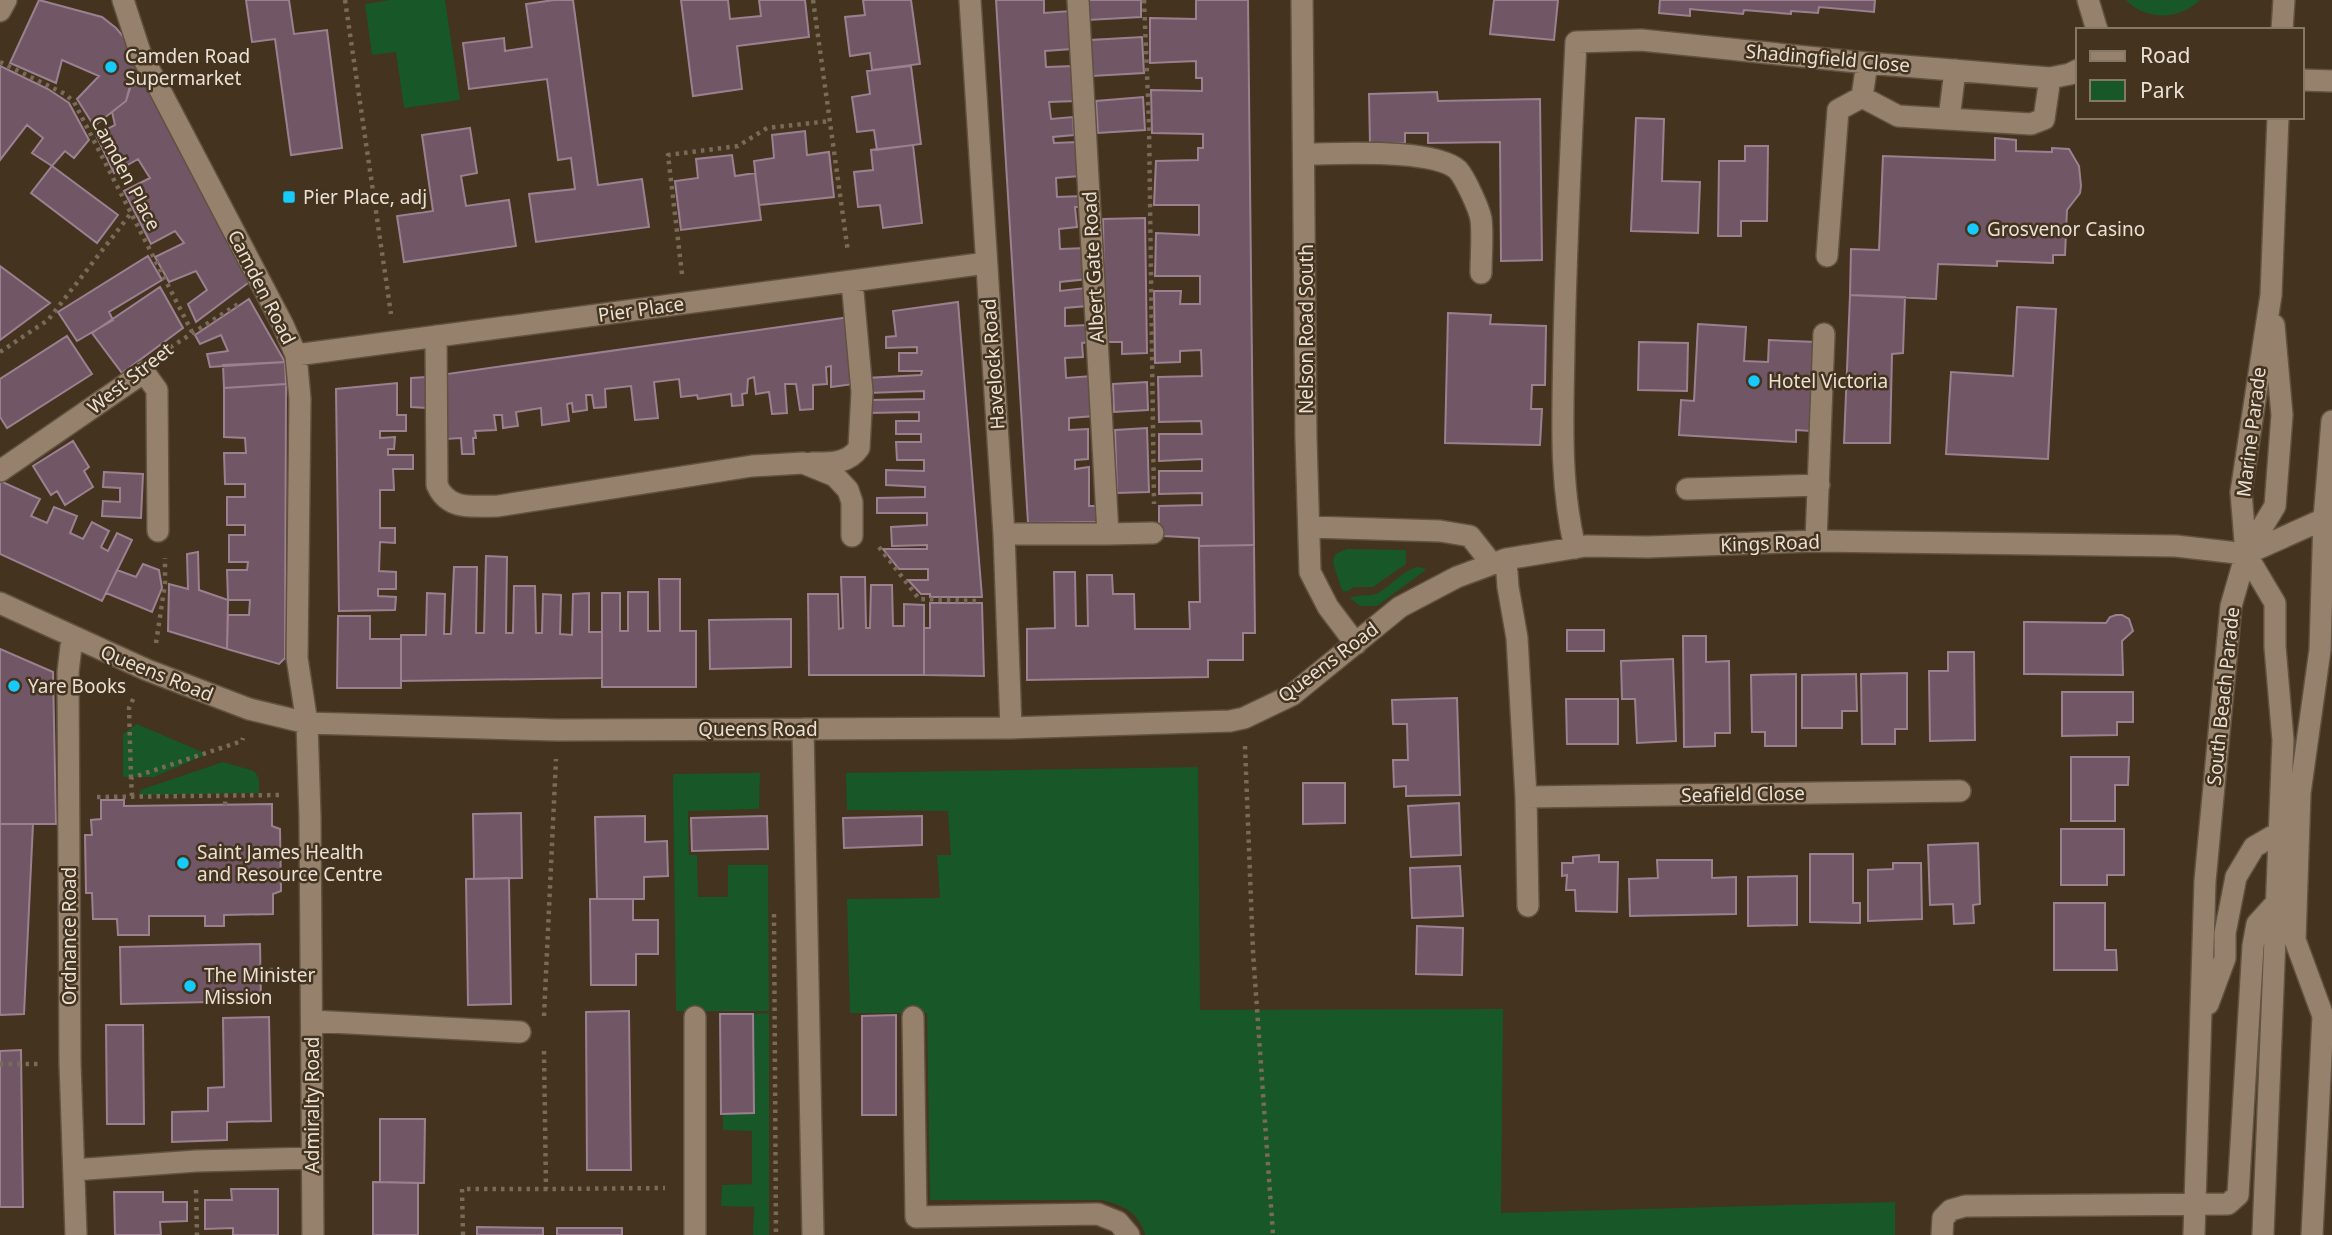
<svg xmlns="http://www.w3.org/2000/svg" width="2332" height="1235" font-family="'Noto Sans',sans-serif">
	<rect width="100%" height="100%" fill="#43331f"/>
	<path fill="#185728" d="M390 0H445L460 100 404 108 396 52 372 55 365 4Z
		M2126 0H2200C2180 20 2146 21 2126 0Z
		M1347 549 1406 550V564L1373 587H1354L1346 592 1342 590 1333 563 1335 554Z
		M1417 567 1427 569 1377 606H1360L1350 598C1359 594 1369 597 1378 593 1392 585 1401 572 1417 567Z
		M137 724 207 754 154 777H123V734Z
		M223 762 254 771 259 778V793L140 795V790Z
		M1198 767 1200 1010 1503 1009 1501 1213 1895 1202V1235H1145C1139 1212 1122 1204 1100 1200H930L927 1013H850L847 899 940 898 937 855H951L948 811 847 810 846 773Z
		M760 773 759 809 688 811 689 855H697L698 897H728V865H768L769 1011H676L673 774Z
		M769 1013V1235H753L754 1207 721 1206 722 1185 752 1184V1131L723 1130V1114L754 1113 753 1014Z"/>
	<path fill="#715766" stroke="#9c8090" stroke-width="2" d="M39 0 102 17 116 28 132 47 145 72 133 79 126 101 94 126 77 99 99 76 62 60 56 83 10 63Z
		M246 0H289L294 34 327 30 342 148 291 155 275 39 252 42Z
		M554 0H573L598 185 642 179 649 227 536 242 529 194 575 189 571 158 558 160 547 79 469 89 463 43 504 38 505 51 532 47 526 4Z
		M681 0H728L730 19 761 16 759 0H805L809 37 737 46 742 89 693 96Z
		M863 0H911L920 64 872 70 870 53 850 56 845 17 865 15Z
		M996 0H1044V13L1070 11 1072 49 1045 51 1046 67 1074 66 1076 101 1049 102 1051 119 1073 117 1074 135 1053 137 1054 143 1078 142 1080 176 1056 178 1057 197 1082 196V207H1075L1077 227 1059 229 1060 249 1086 248 1088 279 1060 282V291L1086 288 1087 306 1065 308V326L1089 325 1091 342 1082 343 1083 357 1065 358 1066 378 1092 376 1095 416 1069 418V430L1088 429V459L1075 460V469L1089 467V506H1101L1100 522 1028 523Z
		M1087 0H1141V17L1088 20Z
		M1196 0H1248L1254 545 1199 546V538L1164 536V531H1159V506L1202 505V493L1159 494V471H1202V459L1159 461V434H1202L1201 421 1159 422 1158 377 1202 376 1201 350 1180 351V362L1155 363 1154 291H1181L1180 304H1200V276H1155L1156 233 1199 235V205H1154L1156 161 1198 160V148H1203V134L1152 133 1151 90 1202 91V78H1196V61L1150 63V18L1196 19Z
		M1494 0H1558L1554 40 1490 34Z
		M1660 0H1875L1874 12 1819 7 1818 13 1791 11V14L1744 10 1743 14 1690 9V16L1659 13Z
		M1142 37 1144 73 1092 76 1090 40Z
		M0 66 48 89 69 103 89 140 74 158 65 151 52 166 32 153 43 138 27 125 0 160Z
		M911 66 921 144 877 150 874 130 857 132 852 97 870 94 867 71Z
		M145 72 252 280 196 322 188 304 207 290 196 271 169 282 155 257 184 243 175 231 151 244 124 191 150 178 138 159 114 173 96 135 115 125 112 112 126 101 131 82Z
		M1437 92 1438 101 1540 99 1542 260 1501 261 1500 142 1428 143V133H1405V143L1370 144 1369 94Z
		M1143 97 1145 130 1098 133 1096 101Z
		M1636 118 1664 119 1662 181 1700 182 1698 233 1631 231Z
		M470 128 477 173 461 176 466 206 509 200 516 246 404 262 397 216 433 211 422 135Z
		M805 131 807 155 829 152 834 197 759 205 754 161 774 158 772 135Z
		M1995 138 2016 140V151L2052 152V148L2069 149 2079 166 2081 186 2080 193 2067 210 2065 255H2053V263L1997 261V266L1938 264 1936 299 1850 295 1851 249 1879 250 1883 156 1995 160Z
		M913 145 922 223 883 228 880 205 858 207 854 172 873 170 871 150Z
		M1745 146H1768L1767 221H1741V236H1718L1719 161H1745Z
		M732 155 735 176 755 173 761 220 681 230 675 181 698 178 696 159Z
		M52 166 118 215 97 243 31 193Z
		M1145 218 1147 353 1122 354V342H1105L1103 219Z
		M148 256 162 280 109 312 113 320 77 341 58 312Z
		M0 266 50 303 0 340Z
		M160 287 183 328 122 373 92 333Z
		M1850 295 1905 297 1903 353 1892 354 1890 443H1844Z
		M249 299 285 362 210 367 207 354 228 351 221 335 200 344 195 335Z
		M958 302 982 597H930V594H921L908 580H928V569H899L883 549H927V545L892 546 891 527 927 525V513H877V498L925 497V487L886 485V470L924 471V460H897L896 442H921V434H896V421H919V412L869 413 868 400 924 399V391L868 393 866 378 921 375 922 371H899V353H917V347L886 348V337L896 336 893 311Z
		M2017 307 2056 309 2048 459 1946 454 1951 372 2013 376Z
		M1448 313 1491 315 1490 324 1546 326 1545 385H1532L1531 409H1542L1540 445 1445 443Z
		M850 317 854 384 831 387V366L826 367 827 384 813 385V409L800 410 796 384H785L787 413 772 414 769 392 756 394 754 377 748 379 747 393 742 394 743 405 732 406 731 394 698 399 697 395 681 397 679 379 654 382 658 418 635 420 631 386 605 389 606 407 594 408 592 395H586L587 410 573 412 572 403 567 404 569 421 542 425 541 408 516 412 518 426 503 428 502 415H494L496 430 475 431 476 438H473L474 454H462L461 438 446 439 447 374Z
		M1698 324 1746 327 1744 361 1768 362 1769 340 1816 342 1811 431 1796 430V442L1679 435 1681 400 1694 401Z
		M67 336 92 374 7 428 0 417V379Z
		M1639 342 1688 343 1687 391 1638 390Z
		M285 362 286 384 224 388 223 365Z
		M426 377 427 408 411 407V378Z
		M1147 382 1148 410 1114 412 1113 384Z
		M397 383V415H406V431H380V438L395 437 394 449H388V455H413V469H393L394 490H380V528H395V543L380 542 379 571 396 572V589H378V596L396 597 395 610 339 611 336 389Z
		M286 384 285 658 279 664 227 649 228 615H249L250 600H228L227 570H247L248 562H229V535H245V525H227V497H245V484H225L224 453H246L245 438 224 437V388Z
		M1147 428 1149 492 1117 493 1115 430Z
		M73 441 89 467 84 471 93 487 65 505 57 491 51 495 33 466Z
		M104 472 143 474 141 518 102 516 103 501 120 502V488L103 487Z
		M0 481 40 499 31 516 47 523 54 507 77 516 70 533 83 539 92 522 109 531 101 547 108 551 117 533 132 540 102 601 0 554Z
		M1254 545 1255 633H1243V660H1208V677L1027 680V629L1055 628 1054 572H1075L1076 626H1088L1087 575H1112L1113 594H1134L1135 629H1190L1189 602H1200L1199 546Z
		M198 552 199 590 228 600 227 649 168 631 169 584 188 589 187 554Z
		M486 556 507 557 506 633H513L514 586H535L536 633H542L543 594 561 595 560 634 572 635 573 594 589 593V632H602V678L401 681V635H426L427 593 445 594 444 634H451L454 567H477L476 633H484Z
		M143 564 159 570 162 588 152 612 106 593 117 570 136 577Z
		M841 577H865L866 628H870L871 585H892L893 626H904V604L924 605V675H809L808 594H838L839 629 843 628Z
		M659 579H680V631H696V687H602V593H620V631H628V592H648V631H660Z
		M930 603H982L984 676 924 675V628H930Z
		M2116 615H2122L2129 619 2133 631 2122 641 2123 675 2024 674V622L2106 623 2110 617Z
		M338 616H370V639H401V688H337Z
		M791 619V667L710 669 709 620Z
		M1567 630H1604V651H1567Z
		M1683 636H1706V662L1729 661 1730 733H1715V746L1684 747Z
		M0 649 53 672 56 824H0Z
		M1948 652H1974L1975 740 1930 741 1929 671H1948Z
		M1673 659 1676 741 1637 743 1635 699H1622L1621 661Z
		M1907 673V729H1895V744H1862L1861 674Z
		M1796 674V746H1765V732H1752L1751 675Z
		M1856 674 1857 711H1842V728H1802V675Z
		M2062 692H2133V722H2117V735L2062 736Z
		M1457 698 1460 795 1406 796V786L1394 787 1393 760H1408L1407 724H1393L1392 700Z
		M1566 699H1618V744H1567Z
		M2071 757H2129L2128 785H2115V821H2071Z
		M1303 783H1345V823L1303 824Z
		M101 800H124V806L272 804V826L280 829 281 891 273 894V914L224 915V926H205V916H149V935H118L117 919H93L92 893H86L85 835H92L91 820 101 819Z
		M1459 803 1461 855 1411 857 1408 806Z
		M521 813 522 878 474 879 473 814Z
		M645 816V842L667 841 668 876 644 877V899H597L595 817Z
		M767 816 768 849 692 851 691 818Z
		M922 816V845L844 848 843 818Z
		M0 824H33L24 1014 0 1015Z
		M2061 829H2124V875H2107V885H2061Z
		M1978 843 1980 904 1973 905 1974 923 1954 924 1953 904 1930 905 1928 845Z
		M1810 854H1853V903H1860V923L1810 922Z
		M1599 855V862H1618L1617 912 1576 911 1575 890H1566L1567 875 1562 876V863H1573V857Z
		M1657 860H1712V878L1736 877V914L1630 916 1629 879 1658 878Z
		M1893 863H1921L1922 919 1868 921V870L1893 869Z
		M1460 866 1463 916 1412 918 1410 868Z
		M1797 876V925L1748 926V877Z
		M509 878 511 1004 468 1005 466 879Z
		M590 899H633V920H658V954H636V985H591Z
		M2054 903H2105V950H2116L2117 970H2054Z
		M1417 926 1463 928 1462 975 1416 974Z
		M260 944 261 1001 121 1004 120 947Z
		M629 1011 631 1170H587L586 1012Z
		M720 1014H753L754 1113 721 1114Z
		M896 1015V1115H862V1016Z
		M269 1017 271 1121 227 1122V1140L172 1142V1112L208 1111V1088L224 1087 223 1018Z
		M106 1025H143L144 1124H107Z
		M21 1050 23 1207H0V1051Z
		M380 1119H425L424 1183 380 1182Z
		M373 1182 418 1183V1235H373Z
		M231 1189H278V1235H233V1228L205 1229V1200H232Z
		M114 1192H163V1202H187V1221L160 1222 161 1235H115Z
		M477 1227 543 1228V1235H477Z
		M557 1228H622V1235H557Z"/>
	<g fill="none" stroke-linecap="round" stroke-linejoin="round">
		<defs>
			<path id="minor" d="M123 0 140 52 283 325 296 355 300 399 297 658 307 723 310 817 313 1235
				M970 0 1004 534 1011 728
				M1302 0 1306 439 1310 572 1328 607 1356 644
				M2088 0 2097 30
				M0 11 6 0
				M2282 30 2284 0
				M2302 80 2332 81
				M1862 97 1898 116 2031 124 2044 119 2050 78
				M1949 119 1955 70
				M1305 154C1338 154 1434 148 1458 170 1465 178 1479 208 1481 219 1483 236 1481 255 1481 273
				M1827 256 1838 110 1862 97 1867 63
				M436 336 437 485C448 511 473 506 498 506L752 466 803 463 835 476 848 490 852 502V536
				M296 355 986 263
				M812 463C830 463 848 464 859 448L862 392 852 281
				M0 471 144 372 157 390 158 531
				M1687 489 1819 485
				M1310 527 1440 531 1470 536 1492 564
				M1004 534H1108L1078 0
				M1108 534 1153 533
				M1816 541 1824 334
				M1575 548C1559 481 1563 414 1564 346 1566 244 1571 143 1576 42L1641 40 1867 63 2050 78 2070 74 2078 70
				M2246 554 2324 519
				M1506 559 1508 587 1517 638 1526 797 1528 906
				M0 603 147 670 249 709 307 723 557 730 803 729 1011 728 1230 721 1244 718 1292 695 1400 607 1457 577 1506 559 1586 546 1648 547 1816 541 2176 546 2246 554
				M72 638 68 672 70 1063 76 1235
				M803 729 813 1235
				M1526 797 1960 791
				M2208 1004 2225 958V933L2236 877 2254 847 2278 833 2282 825
				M695 1017V1235
				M913 1017 916 1217 1098 1214 1118 1222 1129 1235
				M312 1021 520 1032
				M74 1170 196 1161 312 1158
				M1942 1235 1943 1218 1951 1210 1965 1206 2228 1204 2238 1195 2253 946 2257 924 2276 903
				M2194 1235 2205 881 2231 606 2246 554 2275 506 2282 415 2274 325
				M2263 1235 2283 740 2275 647V603L2246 554 2241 492 2271 295 2278 117
				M2312 1235 2323 1016 2295 940 2300 793 2320 650 2324 519 2332 421"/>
		</defs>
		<use href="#minor" stroke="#605140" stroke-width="24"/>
		<path stroke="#796b59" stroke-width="4.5" stroke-dasharray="3.5 5" stroke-linecap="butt" d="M345 0 391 314
			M813 0 848 252
			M1144 0 1149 124 1154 504
			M0 62 65 94 74 102 192 332
			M682 274 668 155 738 146 767 128 830 121
			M0 352 48 320 132 212
			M163 352 238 304
			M879 547 919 599 978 601
			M156 643 165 584V558
			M1245 746 1253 952 1273 1235
			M131 778 129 708 134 697
			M132 796 131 778 242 741 243 738
			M97 797 280 795
			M225 805 226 795
			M774 914 776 1235
			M261 970H282
			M544 1016 556 759
			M544 1051 546 1189 665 1188
			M0 1064H41
			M196 1190 197 1235
			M463 1235 462 1189H546"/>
		<use href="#minor" stroke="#96826c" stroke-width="21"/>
	</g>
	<g fill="#16cafb" stroke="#43331f" stroke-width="2.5">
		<circle cx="111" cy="67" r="7"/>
		<rect x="282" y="190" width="14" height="14" rx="3.5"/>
		<circle cx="1973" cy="229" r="7"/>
		<circle cx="1754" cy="381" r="7"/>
		<circle cx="14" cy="686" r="7"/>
		<circle cx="183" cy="863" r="7"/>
		<circle cx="190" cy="986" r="7"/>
	</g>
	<g text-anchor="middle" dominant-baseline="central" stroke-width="5" stroke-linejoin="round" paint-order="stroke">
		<g font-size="19" fill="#eae0d4" stroke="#43331f" text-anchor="start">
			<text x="125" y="56">Camden Road<tspan x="125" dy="22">Supermarket</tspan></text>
			<text x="303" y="197">Pier Place, adj</text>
			<text x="1987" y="229">Grosvenor Casino</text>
			<text x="1768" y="381">Hotel Victoria</text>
			<text x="28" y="686">Yare Books</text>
			<text x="197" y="852">Saint James Health<tspan x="197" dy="22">and Resource Centre</tspan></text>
			<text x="204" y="975">The Minister<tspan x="204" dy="22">Mission</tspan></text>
		</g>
		<g font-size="19" fill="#eae0d4" stroke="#43331f">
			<text transform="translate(1828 58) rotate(5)">Shadingfield Close</text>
			<text transform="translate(126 173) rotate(62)">Camden Place</text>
			<text transform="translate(1093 267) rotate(-93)">Albert Gate Road</text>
			<text transform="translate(262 287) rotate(63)">Camden Road</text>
			<text transform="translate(641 309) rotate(-8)">Pier Place</text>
			<text transform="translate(1306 329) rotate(-90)">Nelson Road South</text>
			<text transform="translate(993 364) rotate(-94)">Havelock Road</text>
			<text transform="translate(130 378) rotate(-38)">West Street</text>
			<text transform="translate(2251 432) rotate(-83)">Marine Parade</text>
			<text transform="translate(1770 543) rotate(-2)">Kings Road</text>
			<text transform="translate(1328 662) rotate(-37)">Queens Road</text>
			<text transform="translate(157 673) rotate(22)">Queens Road</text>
			<text transform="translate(2223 696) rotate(-84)">South Beach Parade</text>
			<text x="758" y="729">Queens Road</text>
			<text transform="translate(1743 794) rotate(-1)">Seafield Close</text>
			<text transform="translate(69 936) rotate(-90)">Ordnance Road</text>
			<text transform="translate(312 1105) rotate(-90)">Admiralty Road</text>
		</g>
	</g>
	<rect x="2076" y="28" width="228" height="91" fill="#43331f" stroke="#867867" stroke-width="2"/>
	<rect x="2090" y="51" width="35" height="10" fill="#96826c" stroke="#867867" stroke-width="2"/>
	<text x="2140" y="63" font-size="21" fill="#eae0d4">Road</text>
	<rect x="2090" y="80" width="35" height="21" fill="#185728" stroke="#867867" stroke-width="2"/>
	<text x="2140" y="98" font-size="21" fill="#eae0d4">Park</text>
</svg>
